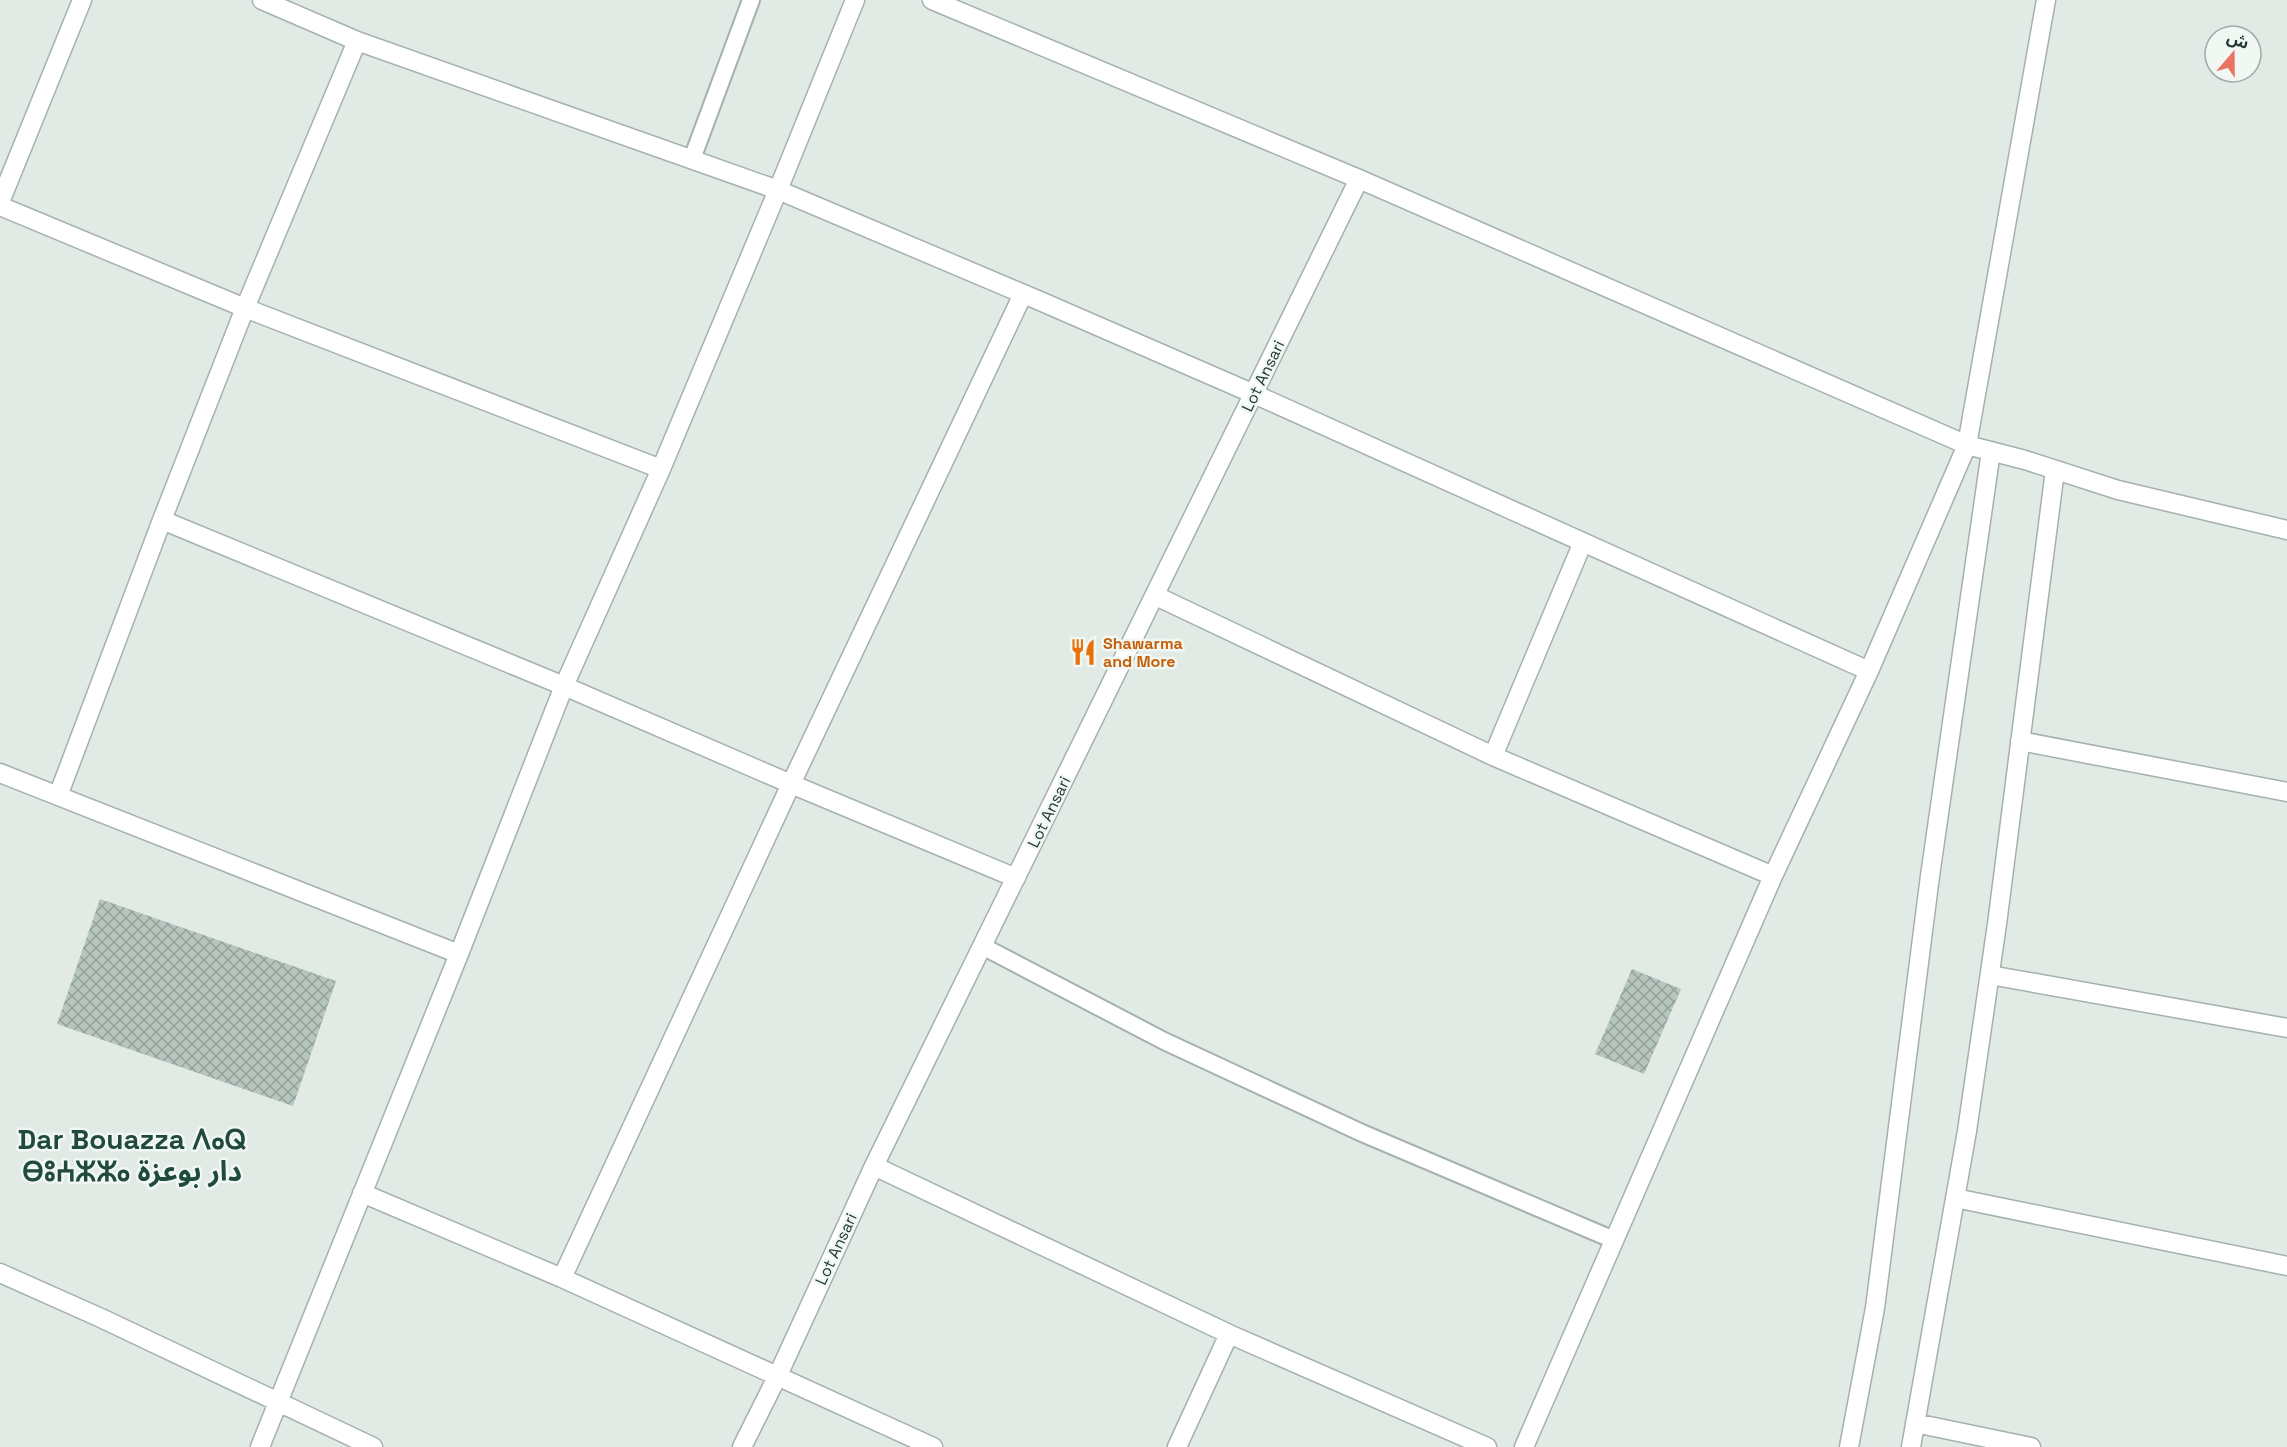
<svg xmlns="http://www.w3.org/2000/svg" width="2287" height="1447" font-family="'Space Grotesk','Noto Sans Arabic','Noto Sans Tifinagh',sans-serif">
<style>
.building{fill:url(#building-cross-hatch)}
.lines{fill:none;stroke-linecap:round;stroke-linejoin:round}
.lane-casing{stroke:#a4b2ab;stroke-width:20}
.street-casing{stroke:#a4b2ab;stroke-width:21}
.lane{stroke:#fff;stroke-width:16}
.street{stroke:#fff;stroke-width:18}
.labels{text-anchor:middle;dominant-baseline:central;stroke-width:5;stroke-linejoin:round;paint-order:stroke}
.street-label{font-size:16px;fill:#223a31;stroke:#f1f7f3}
.food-label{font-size:16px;font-weight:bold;fill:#c56008;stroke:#f1f7f3;text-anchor:start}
.town-label{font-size:28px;font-weight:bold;fill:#204a3c;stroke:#f1f7f3}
</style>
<defs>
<pattern id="building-cross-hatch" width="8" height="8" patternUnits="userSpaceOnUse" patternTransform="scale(1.5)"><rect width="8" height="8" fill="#b6c5be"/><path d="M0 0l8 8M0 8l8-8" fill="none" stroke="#94a19b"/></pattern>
</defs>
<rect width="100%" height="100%" fill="#e1eae5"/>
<path class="building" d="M100 899 336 981 293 1106 57 1024Z
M1632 969 1681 989 1644 1074 1595 1054Z"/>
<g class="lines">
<defs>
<path id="lane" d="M692 159 751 0
M982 946 1164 1041 1362 1133 1614 1240"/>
<path id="street" d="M262 0 357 41 778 190 1040 301 1254 394 1869 671
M932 0 1359 179 1967 445 2025 460 2118 490 2287 530
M0 202 82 0
M0 206 245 308 661 469
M162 520 564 686 791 784 1016 878
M1156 596 1493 756 1773 876
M2020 741 2287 792
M1493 756 1583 542
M0 773 459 954
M58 796 162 520 245 308 357 41
M1990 975 2287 1028
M874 1166 1229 1334 1487 1447
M362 1193 562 1278 933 1447
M1955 1198 2287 1266
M0 1273 101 1318 373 1447
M562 1278 791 784 1023 294
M1915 1423 2031 1447
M260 1447 459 954 564 686 661 469 778 190 855 0
M742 1447 778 1375 874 1166 1359 179
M1177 1447 1229 1334
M1524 1447 1773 876 1869 671 1967 445 2046 0
M1849 1447 1875 1308 1930 876 1991 451
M1911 1447 1967 1131 1997 924 2055 470"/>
</defs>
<use href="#lane" class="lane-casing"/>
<use href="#street" class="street-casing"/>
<use href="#lane" class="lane"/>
<use href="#street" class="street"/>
</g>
<defs>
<symbol id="restaurant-bare" viewBox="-9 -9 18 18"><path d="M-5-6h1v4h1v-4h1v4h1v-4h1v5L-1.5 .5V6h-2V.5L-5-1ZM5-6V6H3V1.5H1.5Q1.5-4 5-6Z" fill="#e8710a" stroke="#f1f7f3" stroke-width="2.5" paint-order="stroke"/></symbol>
</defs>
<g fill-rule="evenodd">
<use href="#restaurant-bare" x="1064" y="633" width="38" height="38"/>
</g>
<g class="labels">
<g class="street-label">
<text transform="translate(1263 376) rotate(-64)">Lot Ansari</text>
<text transform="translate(1049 812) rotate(-64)">Lot Ansari</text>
<text transform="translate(836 1249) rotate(-65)">Lot Ansari</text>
</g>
<g class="food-label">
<text x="1103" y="643">Shawarma<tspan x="1103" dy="18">and More</tspan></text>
</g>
<g class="town-label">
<text x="132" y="1139">Dar Bouazza ⴷⴰⵕ<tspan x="132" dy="32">ⴱⵓⵄⵣⵣⴰ دار بوعزة</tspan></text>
</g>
</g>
<g transform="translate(2233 54) rotate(20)"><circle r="28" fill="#f1f7f3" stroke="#9eaba5" stroke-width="1.5"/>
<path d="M0-4.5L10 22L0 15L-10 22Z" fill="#e87461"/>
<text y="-9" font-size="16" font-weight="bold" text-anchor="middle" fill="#223a31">ش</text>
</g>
</svg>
